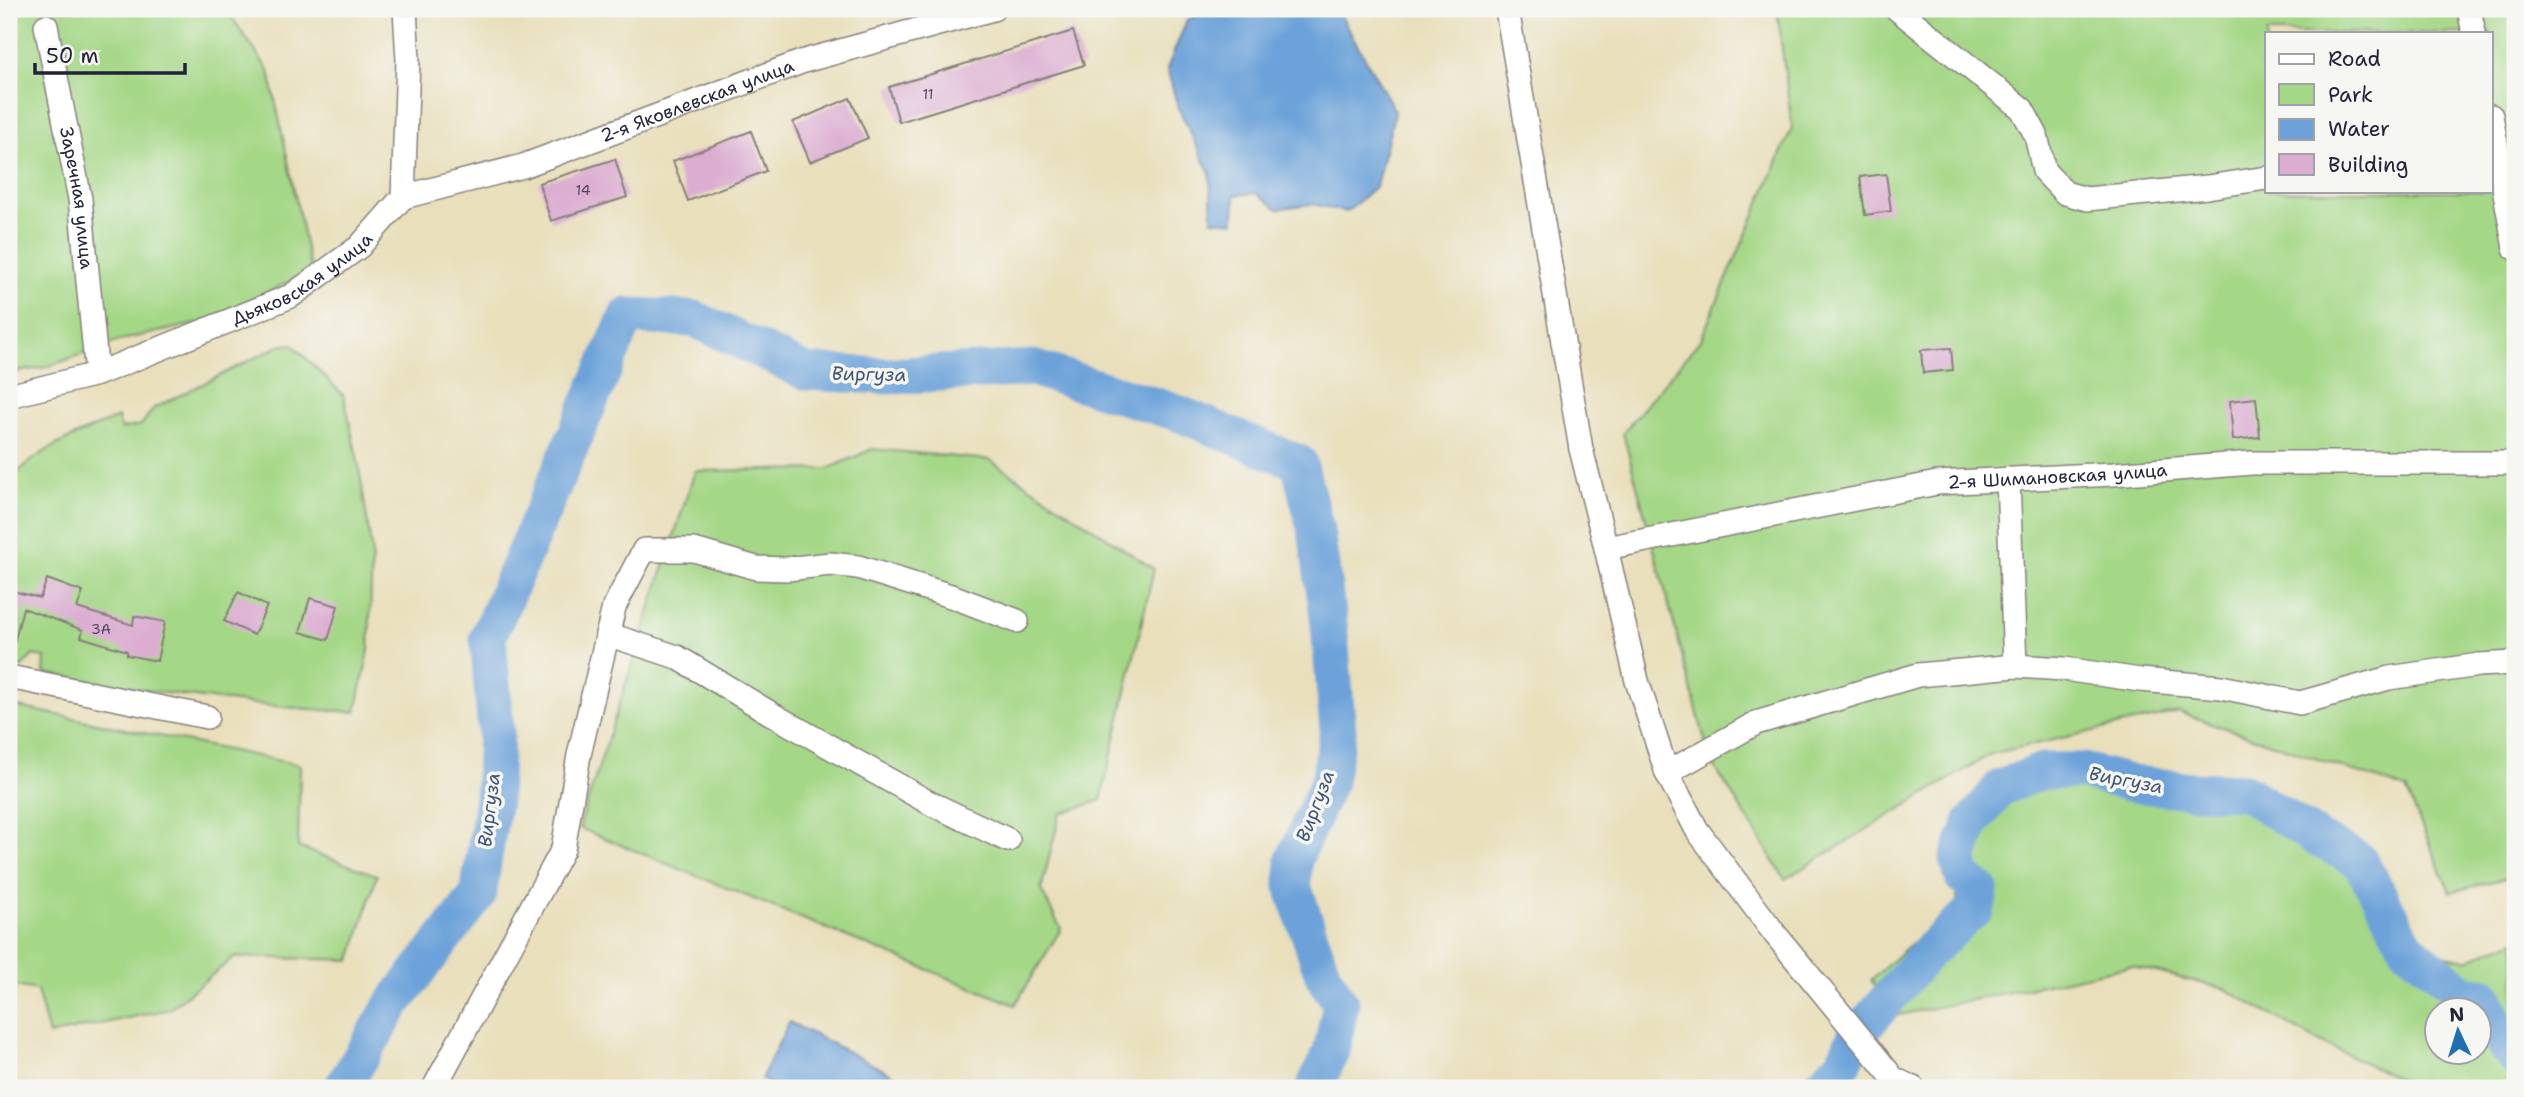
<svg xmlns="http://www.w3.org/2000/svg" width="2524" height="1097" font-family="'Shantell Sans',sans-serif">
<style>
.green{fill:#a4d786;stroke:#637c60;stroke-width:2;fill-rule:evenodd}
.water{fill:#6ca2d9;stroke:#47628a;stroke-width:2}
.lines{fill:none;stroke-linecap:round;stroke-linejoin:round}
.river{stroke:#6ca2d9;stroke-width:37}
.building{fill:#dcadd1}
.minor-casing{stroke:#86807b;stroke-width:26}
.minor{stroke:#fff;stroke-width:23}
.labels{text-anchor:middle;dominant-baseline:central;stroke-width:7;stroke-linejoin:round;paint-order:stroke}
.number-label{font-size:14px;fill:#504560}
.street-label{font-size:18px;fill:#22223b;stroke:#f6f6f2}
.water-label{font-size:19px;font-style:italic;fill:#40557a;stroke:#f6f6f2}
</style>
<rect width="100%" height="100%" fill="#f6f6f2"/>
<filter id="ink" filterUnits="userSpaceOnUse"><feTurbulence type="fractalNoise" baseFrequency=".0143" numOctaves="2"/><feDisplacementMap in="SourceGraphic" scale="14" xChannelSelector="R" yChannelSelector="G"/><feConvolveMatrix kernelMatrix="1 2 1 2 8 2 1 2 1" color-interpolation-filters="sRGB"/></filter>
<filter id="wash" filterUnits="userSpaceOnUse"><feTurbulence type="fractalNoise" baseFrequency=".00686" numOctaves="4" result="noise"/><feDisplacementMap in="SourceGraphic" scale="28" xChannelSelector="R" yChannelSelector="G"/><feGaussianBlur stdDeviation="1.57" result="paint"/><feColorMatrix in="noise" values="0 0 0 0 0 0 0 0 0 0 0 0 0 0 0 0 0 1.4 0 .05"/><feComposite in="paint" operator="in"/></filter>
<g filter="url(#wash)">
<rect width="100%" height="100%" fill="#e9dfbb"/>
<path class="green" d="M9 9H226L269 71 311 271 209 321 121 340 47 367 9 373Z
M1777 9H2515V876L2450 892 2406 789 2178 712 1991 754 1785 879 1710 759 1623 433 1701 339 1792 128ZM2267 33H2491V191H2267Z
M292 344 344 396 359 467 372 553 369 650 356 712C251 707 148 692 44 673L45 658 33 655 22 667 9 664V483C33 449 82 434 118 417L121 429 141 425 154 408 279 346Z
M872 449 990 460 1154 569 1101 800 1060 814 1041 890 1061 929 1015 1005 579 828 695 471 828 469Z
M9 705 300 765 298 847 377 875 351 960 235 957 169 1009 49 1035 37 990 9 985Z
M2043 771H2083L2133 784 2191 790 2245 792 2320 840 2360 861 2408 948 2467 960 2515 940V1088H2418L2314 1039 2225 989 2132 966 1895 1016 1871 980 1957 902 1958 859 1973 823 2000 788ZM2436 1010H2478V1052H2436Z"/>
<path class="water" d="M1211 9H1337L1395 111 1376 186 1347 212 1312 204 1277 209 1257 193 1235 195 1234 222 1212 220 1210 173 1178 107 1167 69 1187 20Z
M789 1022 894 1075 912 1088H777L761 1079Z"/>
<g class="lines">
<path class="river" d="M342 1088 395 1001 478 895 493 800 496 733 488 637 627 316 695 319 806 372 887 376 1033 368 1175 412 1299 463 1316 530 1329 624 1338 731 1329 781 1294 859 1293 886 1323 975 1341 1004 1331 1052 1314 1088
M1818 1088 1843 1064 1855 1037 1928 952 1977 907 1980 890 1963 877 1958 859 1972 823 2000 788 2043 771H2083L2133 784 2191 790 2245 792 2320 840 2360 861 2408 948 2467 995 2484 996 2506 1047 2515 1057"/>
</g>
<g id="blocks">
<path class="building" d="M1073 31 1084 65 899 122 889 87Z
M850 98 868 138 810 162 793 122Z
M751 131 766 171 688 201 673 161Z
M615 159 627 197 551 221 539 183Z
M1886 174 1891 211 1865 215 1860 177Z
M1951 348 1953 370 1923 373 1921 350Z
M2256 398 2260 437 2233 440 2230 401Z
M47 579 83 592 77 608 133 625 134 616 165 622 157 661 127 655V651L81 637 83 630 23 608 14 643 9 642V590L40 598Z
M238 592 267 606 254 635 224 621Z
M310 598 338 606 328 640 300 632Z"/>
</g>
</g>
<g filter="url(#ink)">
<use href="#blocks" fill-opacity="0" stroke="#86807b" stroke-width="2"/>
<g class="lines">
<defs>
<g id="minor">
<path d="M1507 9 1581 449 1606 548 1637 681 1667 773 1697 830 1775 934 1894 1079 1913 1088"/>
<path d="M1897 9 2022 109 2036 135 2044 171 2065 193 2087 199 2207 187 2267 178"/>
<path d="M2469 9 2474 33"/>
<path id="s1" d="M46 26 80 199 97 374"/>
<path d="M2491 116 2515 248"/>
<path id="s2" d="M403 197 523 166 804 61 993 9"/>
<path id="s3" d="M9 396 97 374 291 296 359 247 403 197 408 60 405 9"/>
<path d="M2008 479 2015 666"/>
<path id="s4" d="M1606 548 1937 483 2113 474 2252 463H2515"/>
<path d="M607 634 677 657 775 716 928 802 1008 840"/>
<path d="M9 677 207 717"/>
<path d="M1667 773 1756 723 1918 675 2015 666 2064 669 2140 680 2221 687 2300 703 2389 678 2479 665 2515 663"/>
<path d="M434 1088 563 849 579 755 614 607 644 550H694L756 568 787 569 830 564 858 567 954 597 1017 621"/>
</g>
</defs>
<use href="#minor" class="minor-casing"/>
<use href="#minor" class="minor"/>
</g>
</g>
<g class="labels">
<g class="number-label">
<text x="928" y="94">11</text>
<text x="583" y="190">14</text>
<text x="101" y="629">3А</text>
</g>
<g class="street-label">
<text stroke="none"><textPath href="#s2" startOffset="310">2-я Яковлевская улица</textPath></text>
<text stroke="none"><textPath href="#s1" startOffset="175">Заречная улица</textPath></text>
<text stroke="none"><textPath href="#s3" startOffset="318">Дьяковская улица</textPath></text>
<text stroke="none"><textPath href="#s4" startOffset="458">2-я Шимановская улица</textPath></text>
</g>
<g class="water-label">
<text transform="translate(869 374) rotate(1)">Виргуза</text>
<text transform="translate(2126 780) rotate(11)">Виргуза</text>
<text transform="translate(1315 806) rotate(-69)">Виргуза</text>
<text transform="translate(489 810) rotate(-83)">Виргуза</text>
</g>
</g>
<rect width="2524" height="1097" fill="none" stroke="#f6f6f2" stroke-width="35"/>
<rect x="2265" y="32" width="228" height="161" fill="#f6f6f2" stroke="#a1a1a9" stroke-width="2"/>
<rect x="2279" y="54" width="35" height="10" fill="#ffffff" stroke="#a1a1a9" stroke-width="2"/>
<text x="2328" y="66" font-size="21" fill="#22223b">Road</text>
<rect x="2279" y="84" width="35" height="21" fill="#a4d786" stroke="#a1a1a9" stroke-width="2"/>
<text x="2328" y="102" font-size="21" fill="#22223b">Park</text>
<rect x="2279" y="119" width="35" height="21" fill="#6ca2d9" stroke="#a1a1a9" stroke-width="2"/>
<text x="2328" y="136" font-size="21" fill="#22223b">Water</text>
<rect x="2279" y="154" width="35" height="21" fill="#dcadd1" stroke="#a1a1a9" stroke-width="2"/>
<text x="2328" y="172" font-size="21" fill="#22223b">Building</text>
<g transform="translate(2458 1031) rotate(356)"><circle r="33" fill="#f6f6f2" stroke="#a1a1a9" stroke-width="2"/>
<path d="M0-5L12 26L0 18L-12 26Z" fill="#1f6fb2"/>
<text y="-10" font-size="19" font-weight="bold" text-anchor="middle" fill="#22223b">N</text>
</g>
<path d="M35 63v10h150v-10" fill="none" stroke="#22223b" stroke-width="3.5"/>
<text x="46" y="63" font-size="21" fill="#22223b" stroke="#f6f6f2" stroke-width="5" paint-order="stroke">50 m</text>
</svg>
